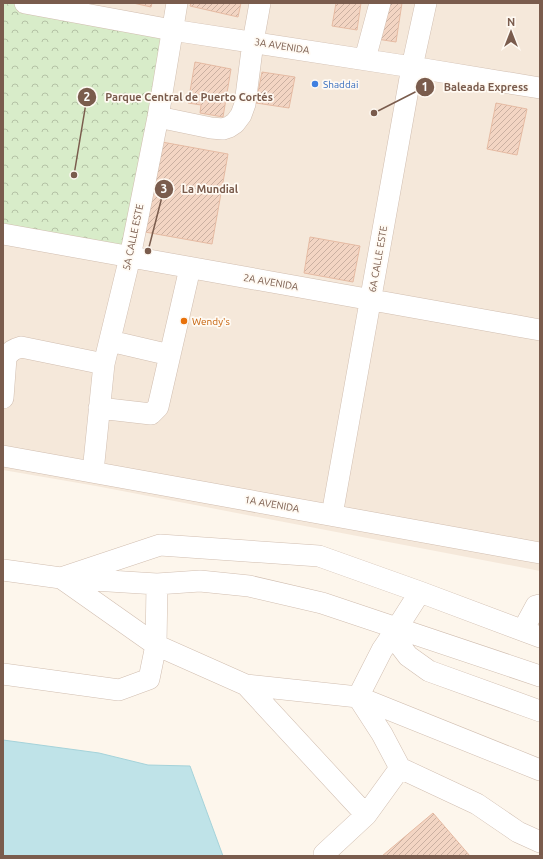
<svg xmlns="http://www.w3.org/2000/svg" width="543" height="859" font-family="Ubuntu,sans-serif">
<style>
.residential{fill:#f5e8da}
.forest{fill:url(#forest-crowns)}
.water{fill:#bfe3e8;stroke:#a5d3da}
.building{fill:url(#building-hatch);stroke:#e6bba3}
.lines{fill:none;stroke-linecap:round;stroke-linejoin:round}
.minor-casing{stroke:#d1beb0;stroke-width:22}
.minor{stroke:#fff;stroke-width:21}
.shop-dot{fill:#3f7fe0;stroke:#fffaf3;stroke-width:1.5}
.food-dot{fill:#e8710a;stroke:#fffaf3;stroke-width:1.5}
.labels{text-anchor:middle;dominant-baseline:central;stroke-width:3.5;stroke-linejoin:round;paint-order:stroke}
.street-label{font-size:10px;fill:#7a5c4d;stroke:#fffaf3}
.shop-label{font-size:10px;fill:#366cbe;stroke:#fffaf3;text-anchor:start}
.food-label{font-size:10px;fill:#c56008;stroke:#fffaf3;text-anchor:start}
.leader{fill:none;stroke:#7a5c4d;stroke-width:1.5}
.callout-dot{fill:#7a5c4d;stroke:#fffaf3;stroke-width:1.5}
.mark-label{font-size:12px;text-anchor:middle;font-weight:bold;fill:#fff}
.callout-label{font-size:11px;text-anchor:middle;font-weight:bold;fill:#7a5c4d;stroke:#fffaf3;stroke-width:3.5;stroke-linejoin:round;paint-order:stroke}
</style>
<defs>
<pattern id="forest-crowns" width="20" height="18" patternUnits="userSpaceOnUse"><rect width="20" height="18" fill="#d8ecc9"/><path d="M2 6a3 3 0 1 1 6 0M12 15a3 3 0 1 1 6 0" fill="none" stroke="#b4c2a5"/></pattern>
<pattern id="building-hatch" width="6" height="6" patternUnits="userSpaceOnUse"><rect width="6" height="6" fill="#f3d5c3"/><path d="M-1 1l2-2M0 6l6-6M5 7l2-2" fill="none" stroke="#cab0a1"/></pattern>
</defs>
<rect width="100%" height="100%" fill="#fdf6ec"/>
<path class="residential" d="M3 3H540V571L96 486 3 470Z"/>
<path class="forest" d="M3 3H25L172 30 130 257 3 234Z"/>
<path class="water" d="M3 740 99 753 148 765 190 766 223 856H3Z"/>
<path class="building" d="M133 3H152L151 7Z
M191 3H241L238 17 190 6Z
M336 3H361L357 30 332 26Z
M383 3H402L396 42 377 39Z
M195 62 231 69 223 117 200 113 201 105 188 103Z
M262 72 295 77 289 108 256 103Z
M496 103 527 109 517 155 487 149Z
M162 142 228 154 212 244 145 232Z
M310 237 360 246 353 282 304 273Z
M433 813 470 856H382Z"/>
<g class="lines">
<defs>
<path id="minor" d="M25 3 172 30 412 67 540 88
M365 59 380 3
M158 117 211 128 223 129 229 127 235 123 241 115 245 104 253 42 260 3
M3 234C182 267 361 297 540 330
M110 341 170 355
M3 398 6 358C10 351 14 349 21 347L104 364
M99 408 151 414 158 407 190 268
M3 456 540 553
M93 472 104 364 130 257 158 117 177 3
M332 515 412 67 426 3
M3 570 61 578 160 545 319 556 420 592 540 637
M420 592 397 628 382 650 358 697 382 734 400 768 477 804 518 832 540 842
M523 630 536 606 540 605
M392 635 408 656 429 671 540 711
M3 674 119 690 149 679 156 645 157 584
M540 676 322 603 249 586 200 581 157 584 61 578 156 645 246 685 358 697 540 770
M246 685 366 815
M324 856V854L366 815 400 768"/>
</defs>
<use href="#minor" class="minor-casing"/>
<use href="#minor" class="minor"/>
</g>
<circle class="shop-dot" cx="315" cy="84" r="4"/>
<circle class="food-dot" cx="184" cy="321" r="4"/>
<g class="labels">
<g class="street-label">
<text transform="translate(282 46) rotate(9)">3A AVENIDA</text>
<text transform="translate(133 237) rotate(-78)">5A CALLE ESTE</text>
<text transform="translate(378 259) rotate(-80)">6A CALLE ESTE</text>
<text transform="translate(271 282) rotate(10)">2A AVENIDA</text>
<text transform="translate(272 504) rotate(10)">1A AVENIDA</text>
</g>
<g class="shop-label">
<text x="323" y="84">Shaddai</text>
</g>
<g class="food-label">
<text x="192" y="321">Wendy's</text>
</g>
</g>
<path class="leader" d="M374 113L425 87M74 175L87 97M148 251L164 189"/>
<g class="callout-dot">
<circle cx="374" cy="113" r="4"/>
<circle cx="74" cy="175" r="4"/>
<circle cx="148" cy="251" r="4"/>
<circle cx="425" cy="87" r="10"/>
<circle cx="87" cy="97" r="10"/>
<circle cx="164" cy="189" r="10"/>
</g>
<g class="mark-label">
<text x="425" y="91">1</text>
<text x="87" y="101">2</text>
<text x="164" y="193">3</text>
</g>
<g class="callout-label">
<text x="486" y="91">Baleada Express</text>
<text x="189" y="101">Parque Central de Puerto Cortés</text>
<text x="210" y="193">La Mundial</text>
</g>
<rect width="543" height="859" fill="none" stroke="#7a5c4d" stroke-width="8"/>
<g transform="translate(511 32)" stroke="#fffaf3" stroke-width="3" paint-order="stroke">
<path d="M0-3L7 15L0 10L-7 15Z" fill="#7a5c4d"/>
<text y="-6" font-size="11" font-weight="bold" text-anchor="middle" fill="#7a5c4d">N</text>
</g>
</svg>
